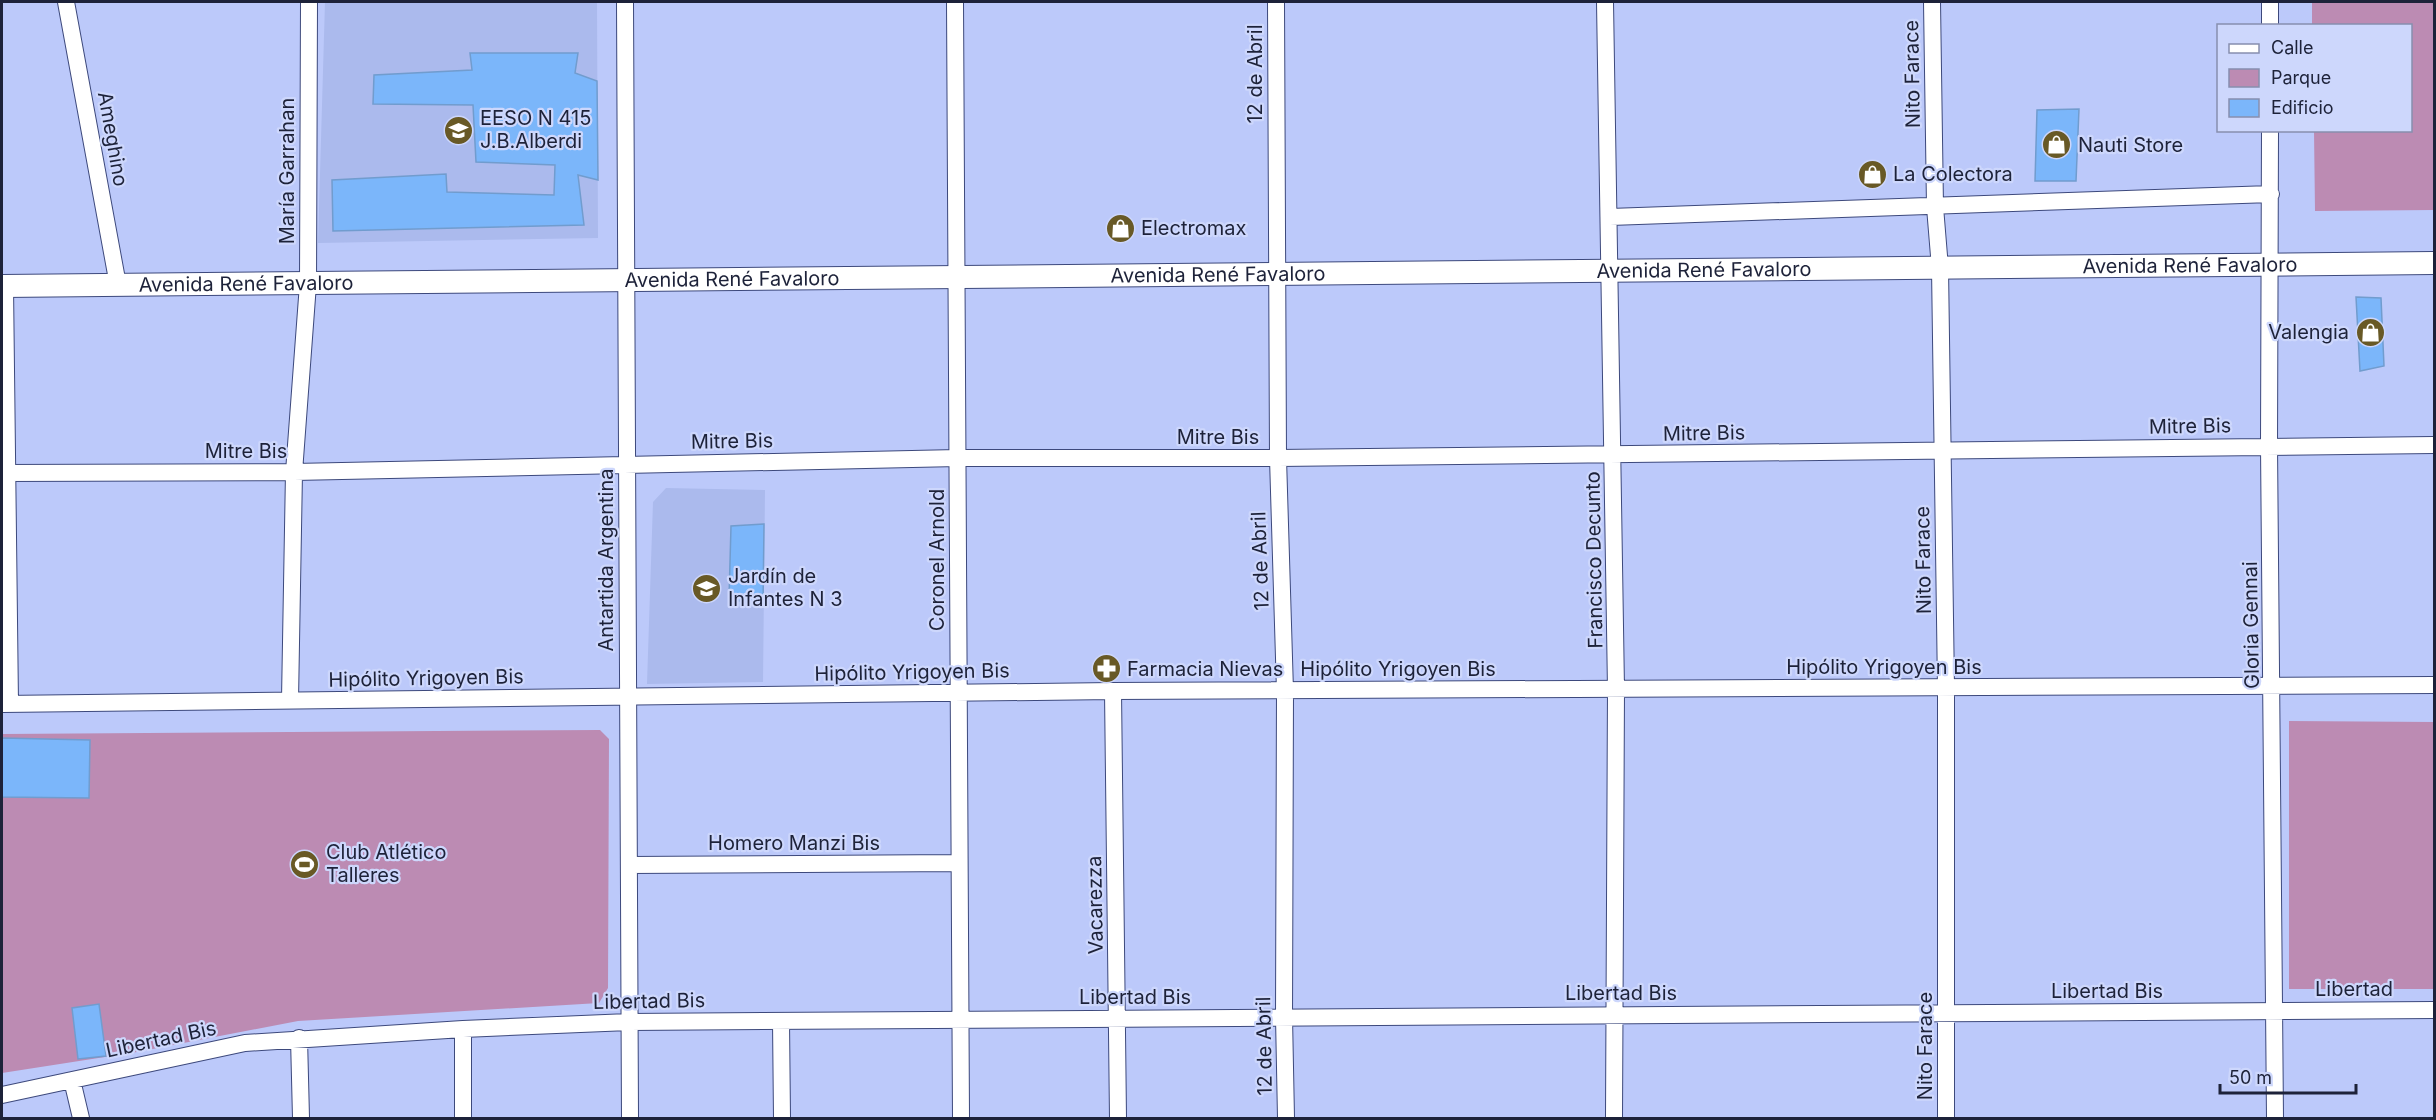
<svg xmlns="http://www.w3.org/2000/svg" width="2436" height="1120" font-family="Inter,sans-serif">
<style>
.built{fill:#abbaed}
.green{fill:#bc8bb3}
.building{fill:#7bb6fa;stroke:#719cce;stroke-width:1.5}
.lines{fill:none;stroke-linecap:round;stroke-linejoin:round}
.minor-casing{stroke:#3d497c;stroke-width:18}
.secondary-casing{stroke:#3d497c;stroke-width:24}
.minor{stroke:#fff;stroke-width:16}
.secondary{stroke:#fff;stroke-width:22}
.labels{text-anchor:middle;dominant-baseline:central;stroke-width:4.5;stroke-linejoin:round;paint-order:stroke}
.street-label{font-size:20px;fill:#1d2239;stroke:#cdd7fc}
.poi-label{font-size:20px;fill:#1d2239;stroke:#cdd7fc;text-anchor:start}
</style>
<rect width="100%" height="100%" fill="#bcc9fa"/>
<path class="built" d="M325 2H597L598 238 318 243Z
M666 488 765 490 763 682 647 684 653 502Z"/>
<path class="green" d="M2312 2H2434V210L2315 211 2314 131 2410 130V26L2312 25Z
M2289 721 2434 722V989H2289Z
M600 730 609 739 608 988 599 1003 298 1021 137 1052 2 1073V734Z"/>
<path class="building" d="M470 53H578L575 73 597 81 598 180 578 175 584 225 333 231 332 180 446 174 447 192 554 195 555 165 476 162 473 105 373 104 374 75 472 70Z
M2079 109 2076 181H2035L2037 110Z
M2356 297 2381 298 2384 366 2360 371Z
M764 524 763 605 729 599 731 526Z
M2 738 90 740 89 798 2 797Z
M99 1004 106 1056 78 1059 72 1008Z"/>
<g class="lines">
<defs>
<path id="minor" d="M66 2 118 285
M625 2 630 1118
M955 2 961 1118
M1276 2 1278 458 1285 691 1284 1017 1286 1118
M1605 2 1616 689 1614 1118
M1932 2 1935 207 1940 268 1946 688V1118
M2270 2V26
M2270 130 2269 446 2275 1118
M1610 217 2271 194
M5 286 10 704
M2 473 294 472 958 458H1278L2434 445
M1113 691 1118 1118
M290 700 294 472 308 284 309 2
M2 704 1113 691 2434 685
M629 865 959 863
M781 1021 782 1118
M299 1038 301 1118
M72 1080 81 1118
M2 1095 245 1043 463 1029 629 1022 2434 1010
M463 1118V1029"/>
<g id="secondary">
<path id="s1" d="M2 286 2434 263"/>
</g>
</defs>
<use href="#minor" class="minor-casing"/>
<use href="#secondary" class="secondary-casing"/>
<use href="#minor" class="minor"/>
<use href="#secondary" class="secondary"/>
</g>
<defs>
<symbol id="school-disc" viewBox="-11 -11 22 22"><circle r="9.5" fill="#685926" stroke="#cdd7fc"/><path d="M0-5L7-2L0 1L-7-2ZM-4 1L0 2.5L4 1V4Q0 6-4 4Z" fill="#fff"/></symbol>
<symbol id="shop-disc" viewBox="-11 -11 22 22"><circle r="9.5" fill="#685926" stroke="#cdd7fc"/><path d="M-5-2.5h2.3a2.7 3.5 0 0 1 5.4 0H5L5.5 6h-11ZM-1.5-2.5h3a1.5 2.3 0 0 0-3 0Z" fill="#fff"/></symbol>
<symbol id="pharmacy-disc" viewBox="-11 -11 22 22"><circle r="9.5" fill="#685926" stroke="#cdd7fc"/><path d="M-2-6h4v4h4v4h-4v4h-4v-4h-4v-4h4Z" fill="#fff"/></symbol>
<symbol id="stadium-disc" viewBox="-11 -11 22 22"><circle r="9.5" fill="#685926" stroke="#cdd7fc"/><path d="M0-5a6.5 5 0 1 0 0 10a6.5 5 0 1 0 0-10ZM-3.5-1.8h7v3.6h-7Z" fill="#fff"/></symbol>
</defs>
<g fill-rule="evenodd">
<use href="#school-disc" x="442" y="114" width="33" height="33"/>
<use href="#shop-disc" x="2040" y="128" width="33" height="33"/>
<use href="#shop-disc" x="1856" y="158" width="33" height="33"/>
<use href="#shop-disc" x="1104" y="212" width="33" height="33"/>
<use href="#shop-disc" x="2354" y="316" width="33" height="33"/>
<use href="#school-disc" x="690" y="572" width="33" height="33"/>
<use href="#pharmacy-disc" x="1090" y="652" width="33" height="33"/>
<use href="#stadium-disc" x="288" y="848" width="33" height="33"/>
</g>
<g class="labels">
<g class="street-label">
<text transform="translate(1255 74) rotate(-90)">12 de Abril</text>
<text transform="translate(1912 74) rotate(-91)">Nito Farace</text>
<text transform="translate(113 139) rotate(80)">Ameghino</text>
<text transform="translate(287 171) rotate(-90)">María Garrahan</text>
<text stroke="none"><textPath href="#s1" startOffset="2188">Avenida René Favaloro</textPath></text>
<text stroke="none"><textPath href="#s1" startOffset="1702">Avenida René Favaloro</textPath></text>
<text stroke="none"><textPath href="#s1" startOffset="1216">Avenida René Favaloro</textPath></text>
<text stroke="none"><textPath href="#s1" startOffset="730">Avenida René Favaloro</textPath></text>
<text stroke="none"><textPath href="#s1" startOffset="244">Avenida René Favaloro</textPath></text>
<text transform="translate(2190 426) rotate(-1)">Mitre Bis</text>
<text transform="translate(1704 433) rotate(-1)">Mitre Bis</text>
<text x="1218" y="437">Mitre Bis</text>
<text transform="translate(732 441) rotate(-1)">Mitre Bis</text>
<text x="246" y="451">Mitre Bis</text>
<text transform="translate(606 560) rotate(-90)">Antartida Argentina</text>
<text transform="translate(937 560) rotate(-90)">Coronel Arnold</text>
<text transform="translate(1594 560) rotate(-91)">Francisco Decunto</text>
<text transform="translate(1923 560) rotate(-91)">Nito Farace</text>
<text transform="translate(1260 561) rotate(-92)">12 de Abril</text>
<text transform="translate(2251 625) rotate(-91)">Gloria Gennai</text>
<text x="1884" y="667">Hipólito Yrigoyen Bis</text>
<text x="1398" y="669">Hipólito Yrigoyen Bis</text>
<text transform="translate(912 672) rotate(-1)">Hipólito Yrigoyen Bis</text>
<text transform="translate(426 678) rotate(-1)">Hipólito Yrigoyen Bis</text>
<text x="794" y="843">Homero Manzi Bis</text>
<text transform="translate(1095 905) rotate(-91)">Vacarezza</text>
<text x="2354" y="989">Libertad</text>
<text x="2107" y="991">Libertad Bis</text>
<text x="1621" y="993">Libertad Bis</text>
<text x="1135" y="997">Libertad Bis</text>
<text transform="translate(649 1001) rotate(-1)">Libertad Bis</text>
<text transform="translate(161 1039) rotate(-12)">Libertad Bis</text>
<text transform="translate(1264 1046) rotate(-91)">12 de Abril</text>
<text transform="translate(1925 1046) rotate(-90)">Nito Farace</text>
</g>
<g class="poi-label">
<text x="480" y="118">EESO N 415<tspan x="480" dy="23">J.B.Alberdi</tspan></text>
<text x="2078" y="145">Nauti Store</text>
<text x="1893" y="174">La Colectora</text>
<text x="1141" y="228">Electromax</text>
<text x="2349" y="332" text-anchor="end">Valengia</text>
<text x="728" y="576">Jardín de<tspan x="728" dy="23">Infantes N 3</tspan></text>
<text x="1127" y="669">Farmacia Nievas</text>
<text x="326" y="852">Club Atlético<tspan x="326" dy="23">Talleres</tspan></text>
</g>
</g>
<rect width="2436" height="1120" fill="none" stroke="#1d2239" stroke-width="6"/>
<rect x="2217" y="24" width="195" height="108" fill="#cdd7fc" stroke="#878fae" stroke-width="1.5"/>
<rect x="2229" y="44" width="30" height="9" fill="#ffffff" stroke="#878fae" stroke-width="1.5"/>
<text x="2271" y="54" font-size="18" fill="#1d2239">Calle</text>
<rect x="2229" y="69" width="30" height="18" fill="#bc8bb3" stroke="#878fae" stroke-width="1.5"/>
<text x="2271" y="84" font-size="18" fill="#1d2239">Parque</text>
<rect x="2229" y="99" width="30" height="18" fill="#7bb6fa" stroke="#878fae" stroke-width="1.5"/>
<text x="2271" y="114" font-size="18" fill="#1d2239">Edificio</text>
<path d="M2220 1084v9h136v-9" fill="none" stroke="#1d2239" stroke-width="3"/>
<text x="2229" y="1084" font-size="18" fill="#1d2239" stroke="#cdd7fc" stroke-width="4.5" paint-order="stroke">50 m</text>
</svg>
